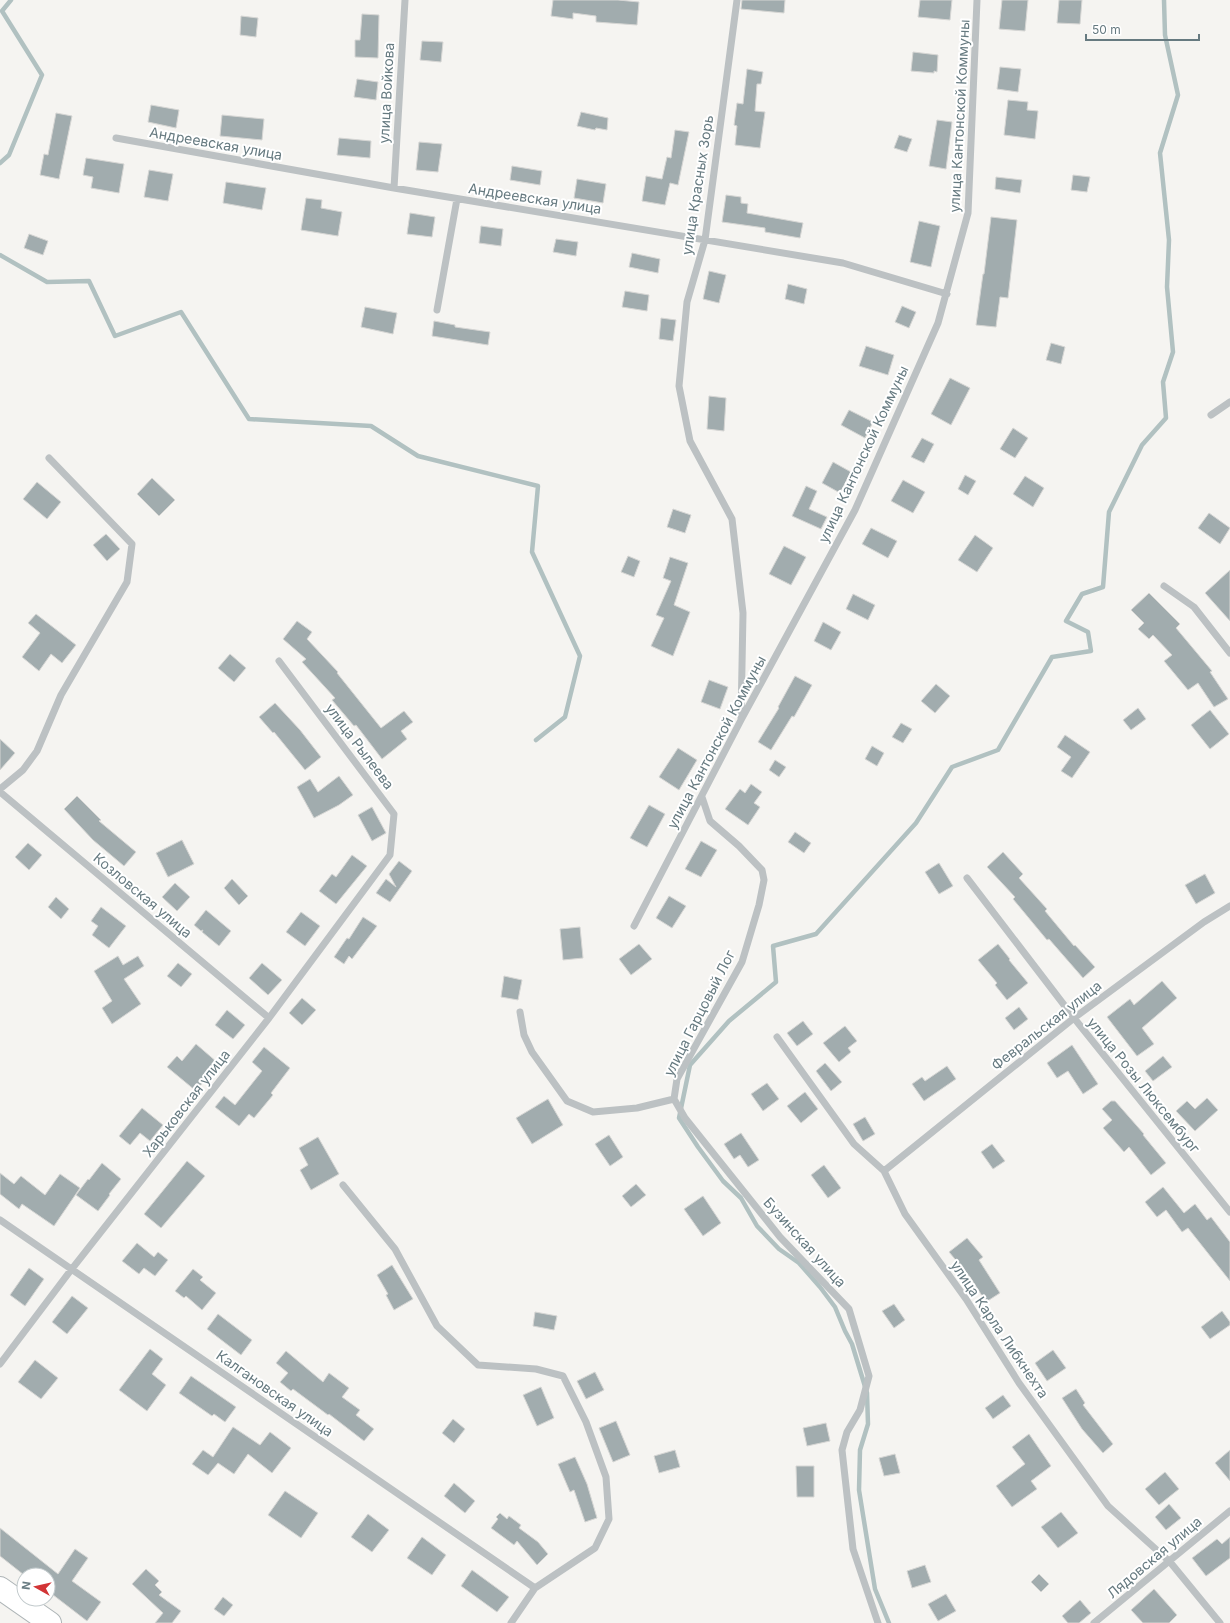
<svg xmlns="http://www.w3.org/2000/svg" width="1230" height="1623" font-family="Inter,sans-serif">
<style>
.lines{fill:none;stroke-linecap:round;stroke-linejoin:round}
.stream{stroke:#b1c1c1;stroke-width:4.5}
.building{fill:#a1acae;stroke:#d6d6d4}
.major-casing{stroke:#adb4b6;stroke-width:24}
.minor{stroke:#bcc1c3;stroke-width:7}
.major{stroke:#fff;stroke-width:22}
.labels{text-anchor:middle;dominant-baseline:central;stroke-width:4;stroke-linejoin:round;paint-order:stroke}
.street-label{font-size:14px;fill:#667a80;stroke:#fff}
</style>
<rect width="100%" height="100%" fill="#f5f4f1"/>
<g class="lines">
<path class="stream" d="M0 163 9 155 42 75 2 11 11 0
M0 255 47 282 89 281 115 336 181 312 249 419 371 426 418 456 538 486 532 552 580 656 565 717 536 740
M889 1623 875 1589 859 1490 860 1450 868 1424 867 1393 852 1344 845 1331 835 1307 820 1287 799 1263 779 1249 757 1226 741 1198 723 1181 698 1147 679 1118 690 1065 729 1021 776 982 773 946 816 934 916 823 952 767 998 750 1052 657 1091 651 1088 632 1066 621 1082 594 1103 587 1109 512 1142 445 1166 418 1163 382 1173 352 1167 287 1169 240 1160 153 1178 95 1165 35 1164 0"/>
</g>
<path class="building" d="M553 0H618L639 2 637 25 596 22V16L573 13V19L551 16Z
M742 0H785L784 13 741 9Z
M920 0H952L950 20 918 17Z
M1002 0H1028L1025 31 999 29Z
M1059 0H1082L1080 24 1057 23Z
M362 14 379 15 378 58 355 57V40H360Z
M241 16 258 18 256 37 240 35Z
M422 41 443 42 441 62 420 60Z
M913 52 938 55 937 72 934 71V73L911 71Z
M1000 67 1021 69 1018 92 997 89Z
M747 69 763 72 761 84H757L755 111 765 112 760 148 735 145 737 126 734 125 737 103 743 104Z
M357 79 378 82 376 100 354 97Z
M1008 100 1028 102 1027 110 1038 111 1035 139 1004 135Z
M151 105 179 110 176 128 148 122Z
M581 112 608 118 607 130 596 128 595 130 577 126Z
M56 113 72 116 59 179 40 175 44 154 48 155Z
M222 115 264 119 262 140 220 136Z
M937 120 952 122 946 169 929 166Z
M675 130 689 132 678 185 670 183 665 205 642 201 646 176 662 179 667 157 671 158Z
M899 135 912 139 907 152 894 148Z
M339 138 371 141 370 158 337 155Z
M419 142 442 144 438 172 416 170Z
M86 158 124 164 119 193 91 188 93 177 83 175Z
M512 166 542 171 540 185 510 180Z
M149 170 173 174 168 201 144 197Z
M1073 175 1090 177 1087 192 1071 190Z
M996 177 1022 180 1020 193 995 189Z
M577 179 606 184 603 203 574 198Z
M226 182 266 188 262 210 223 203Z
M726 195 741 197V203L748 204 747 213 803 223 800 238 765 232V228L722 222Z
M306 198 322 200 321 208 342 212 338 236 301 230Z
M410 213 435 217 432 237 407 234Z
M991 217 1017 220 1008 298 1000 297 996 327 976 325 983 274H984Z
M919 221 940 226 931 267 910 262Z
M481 226 503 229 501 246 479 243Z
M29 234 48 241 43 255 24 248Z
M556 239 578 242 576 256 553 252Z
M632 253 660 259 658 273 629 267Z
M709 271 726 275 719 303 703 299Z
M788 284 807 289 804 304 785 299Z
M625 291 649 295 647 311 622 307Z
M902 306 916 312 909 328 895 322Z
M365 307 397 313 393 334 361 327Z
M661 318 676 320 673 341 659 339Z
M434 321 455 325V327L490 332 488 345 432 336Z
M1051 343 1065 347 1061 364 1046 360Z
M866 346 894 355 888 375 859 366Z
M950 378 970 388 951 425 931 414Z
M709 396 726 398 724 431 707 429Z
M849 410 873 422 865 438 841 425Z
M1013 428 1028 438 1015 458 1000 449Z
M922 438 934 444 924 463 911 457Z
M833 462 851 472 840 493 822 483Z
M965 475 976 481 968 495 958 489Z
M1025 476 1044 488 1033 507 1013 494Z
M152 478 175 500 159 516 137 494Z
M903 480 925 492 913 513 891 501Z
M37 482 61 502 47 519 23 499Z
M806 486 817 491 809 509 827 517 821 529 792 516Z
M673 509 691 515 685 533 667 527Z
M1209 513 1230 528 1220 544 1198 528Z
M871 528 897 541 888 558 862 544Z
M106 534 120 549 107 561 93 545Z
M975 535 993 548 977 572 958 560Z
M784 546 806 557 791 585 769 574Z
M628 556 640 561 634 577 621 572Z
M670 557 688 563 674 605 690 612 673 656 651 646 664 618 656 615 671 581 663 578Z
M1230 570V621L1205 593Z
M1149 593 1180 624 1176 628 1212 671 1210 672 1228 699 1214 707 1198 683 1188 690 1164 661 1172 655 1153 635 1149 639 1138 629 1144 623 1131 610Z
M853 594 875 605 868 620 846 609Z
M36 614 76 645 62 663 51 654 39 671 22 657 40 633 28 623Z
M297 621 312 632 307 639 338 672 337 673 381 728 404 711 413 722 401 731 407 739 382 759 356 725 354 726 332 700 335 698 302 662 306 659 283 639Z
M823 622 841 632 831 650 814 641Z
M230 654 246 668 234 682 218 668Z
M795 676 812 685 794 717 792 716 771 750 758 742 779 708 778 707Z
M709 680 728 687 720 709 701 702Z
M936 684 950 696 935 713 921 701Z
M275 703 300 730 321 757 305 770 274 732 273 733 259 717Z
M1138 708 1146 719 1131 730 1123 720Z
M1210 710 1229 734 1210 749 1191 725Z
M901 723 912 729 903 743 892 737Z
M1065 735 1090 752 1072 778 1061 771 1071 757 1057 747Z
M0 739 15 753 0 770Z
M872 746 884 753 877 766 865 759Z
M678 748 697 760 679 790 659 777Z
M775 760 786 767 779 777 769 770Z
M339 776 353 795 339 805 314 818 297 787 310 779 318 792Z
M751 784 762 792 754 803 760 807 748 825 725 809 740 789 745 793Z
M77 796 101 820 99 821 136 852 124 866 93 840 64 809Z
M649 805 665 814 647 847 630 838Z
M372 807 386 833 372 841 358 815Z
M795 832 811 843 804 853 788 842Z
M182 840 194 864 168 877 156 853Z
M701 841 717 850 701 877 685 869Z
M28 843 42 855 29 870 15 857Z
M1003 852 1023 874 1019 878 1047 909 1045 911 1074 946 1075 945 1095 967 1083 978 1049 939 1047 940 1013 899 1015 897 987 867Z
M352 855 367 866 336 904 319 891 332 874 336 877Z
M399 861 412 871 390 902 376 893 386 879 396 887 389 874Z
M939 863 953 886 939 894 925 872Z
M1205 874 1215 893 1196 904 1185 885Z
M232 879 248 896 239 905 224 888Z
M175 883 190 897 177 911 162 897Z
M669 896 686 906 672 928 656 918Z
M56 897 69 909 61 919 48 907Z
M101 907 126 926 109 948 92 935 98 926 91 921Z
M206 910 231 931 219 946 202 932 203 930 201 931 194 925Z
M301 912 320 926 305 946 286 932Z
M363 917 377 926 352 959 349 956 344 964 334 957 347 938 349 939Z
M580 927 583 958 563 960 560 929Z
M639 944 652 959 631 975 619 959Z
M998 944 1010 959 1009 960 1028 983 1007 1000 995 985 997 983 978 960Z
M118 956 123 965 138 956 144 966 124 979 141 1004 112 1024 102 1008 112 1001 94 971Z
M178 963 192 974 181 987 167 976Z
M262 963 282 980 268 995 249 978Z
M504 976 522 980 518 1000 501 997Z
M1162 981 1177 998 1142 1028 1154 1044 1137 1056 1107 1017 1130 999 1134 1005Z
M302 998 316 1010 302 1025 289 1013Z
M1019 1007 1028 1019 1014 1030 1005 1018Z
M227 1010 245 1025 233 1039 215 1025Z
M803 1021 813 1034 797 1046 787 1033Z
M845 1026 857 1041 848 1048 851 1052 839 1062 823 1043Z
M196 1044 218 1063 196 1091 167 1067 177 1056 182 1061Z
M1072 1045 1098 1084 1083 1094 1068 1071 1057 1078 1047 1063Z
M264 1047 290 1068 271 1093 273 1095 254 1118 249 1114 239 1126 215 1107 224 1096 235 1105 262 1071 252 1062Z
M1163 1056 1172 1067 1153 1081 1145 1071Z
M825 1063 842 1082 831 1091 816 1071Z
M947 1066 956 1079 924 1101 912 1084 922 1077 925 1081Z
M767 1083 779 1099 763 1111 751 1094Z
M805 1092 818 1109 801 1123 787 1106Z
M1207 1098 1218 1110 1195 1131 1176 1111 1187 1101 1195 1109Z
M548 1099 563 1125 532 1144 516 1118Z
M1111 1101H1115L1144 1134 1143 1135 1166 1163 1151 1175 1129 1147 1124 1152 1103 1128 1112 1120 1102 1109Z
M142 1108 163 1125 150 1141 140 1133 130 1145 119 1136Z
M865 1117 875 1134 863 1141 853 1124Z
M741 1133 759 1160 748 1167 740 1155 734 1159 724 1144Z
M609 1135 623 1157 610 1166 595 1144Z
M318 1137 339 1174 311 1190 300 1170 308 1165 299 1148Z
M992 1144 1005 1161 993 1169 981 1152Z
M187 1161 205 1176 161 1228 144 1214Z
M102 1163 121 1179 109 1194 110 1195 98 1211 76 1195 88 1179 89 1180Z
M824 1165 841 1188 828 1198 811 1175Z
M0 1173 14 1184 21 1176 45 1195 60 1174 80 1188 54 1226 22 1204 19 1209 0 1194Z
M636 1184 646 1195 631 1207 622 1196Z
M1163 1187 1184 1213 1195 1204 1207 1220 1211 1217 1230 1242V1281L1188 1228 1182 1232 1166 1210 1157 1217 1145 1202Z
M703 1196 721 1223 703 1236 684 1209Z
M967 1238 983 1257 979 1260 1000 1293 986 1302 970 1277 949 1252Z
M137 1243 154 1257 158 1252 168 1260 155 1276 144 1268 139 1274 122 1261Z
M392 1265 413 1299 394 1310 386 1295 388 1294 377 1275Z
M29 1268 44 1279 25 1306 10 1295Z
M193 1269 203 1277 200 1280 216 1293 202 1310 186 1296 184 1298 175 1291Z
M72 1296 88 1308 67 1334 52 1322Z
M894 1304 905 1320 894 1328 882 1311Z
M1222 1311 1230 1322V1325L1210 1339 1201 1327Z
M535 1312 557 1316 554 1330 533 1326Z
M218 1314 252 1340 241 1355 207 1329Z
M150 1349 163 1359 152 1374 166 1385 147 1411 119 1390Z
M1053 1350 1066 1368 1047 1381 1035 1363Z
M286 1351 323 1382 329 1373 349 1388 342 1397 360 1410 356 1415 374 1429 364 1441 329 1414 328 1415 293 1389 291 1391 280 1382 288 1373 276 1363Z
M35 1360 58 1378 41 1399 18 1382Z
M595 1372 604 1390 586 1399 577 1381Z
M191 1376 236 1407 225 1422 214 1414 212 1416 179 1393Z
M541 1387 554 1418 537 1426 523 1395Z
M1076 1389 1085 1403 1083 1405 1113 1444 1103 1453 1082 1429 1062 1398Z
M1003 1395 1011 1406 993 1419 985 1408Z
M453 1419 465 1429 454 1443 442 1433Z
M616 1421 630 1455 613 1462 599 1428Z
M826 1423 830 1441 807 1446 803 1428Z
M233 1427 260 1445 270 1432 291 1448 272 1473 248 1454 234 1474 218 1463 208 1475 192 1464 203 1450 213 1457Z
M1029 1434 1051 1466 1031 1481 1037 1489 1012 1507 996 1486 1025 1464 1012 1447Z
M675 1450 680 1467 659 1473 654 1456Z
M1230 1450V1481L1215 1463Z
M895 1454 900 1473 884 1476 879 1458Z
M575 1457 587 1484 597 1518 585 1522 574 1490 570 1492 558 1464Z
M796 1466H814V1497H797Z
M1165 1472 1179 1489 1159 1505 1145 1489Z
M454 1483 475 1501 465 1513 444 1496Z
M285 1491 318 1513 301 1538 268 1515Z
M1169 1504 1181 1518 1166 1530 1155 1517Z
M1061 1512 1078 1533 1058 1548 1041 1527Z
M500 1513 507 1519 509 1516 521 1525 519 1528 538 1542 548 1554 537 1565 517 1541 514 1545 491 1528 498 1519 496 1517Z
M368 1514 389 1530 372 1552 351 1537Z
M0 1528 58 1574 75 1549 88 1558 72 1581 101 1602 87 1621 48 1591V1575H24L0 1556Z
M422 1537 446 1555 432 1575 407 1558Z
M1230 1537V1558L1206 1576 1192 1558 1217 1539 1222 1544Z
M925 1565 931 1582 912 1588 907 1571Z
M146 1569 159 1581 155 1585 162 1592 159 1595 181 1611 172 1623H155L163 1613 132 1584Z
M472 1570 509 1597 497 1612 461 1586Z
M1039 1574 1049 1584 1041 1592 1031 1582Z
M1154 1589 1177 1615 1169 1623H1143L1131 1610Z
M946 1594 956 1611 938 1621 928 1604Z
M223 1597 233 1605 224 1616 214 1609Z
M1080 1600 1091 1613 1079 1623H1068L1062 1616Z"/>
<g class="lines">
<defs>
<path id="major" d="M0 1588 50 1623"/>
</defs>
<use href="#major" class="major-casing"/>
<path class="minor" d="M737 0 705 240 687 302 679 386 690 441 732 519 743 613 741 718
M116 138 394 188 843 263 947 294
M394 188 405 0
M437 310 457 199
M1211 415 1230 402
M1164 586 1194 607 1230 653
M0 789 23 770 37 751 61 695 127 582 132 544 49 458
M0 792 269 1018
M967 878 1074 1018 1230 1212
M634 926 741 720 855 510 938 323 968 213 977 0
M520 1012 524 1035 532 1052 567 1101 593 1112 637 1108 674 1099
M777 1037 854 1144 884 1171 905 1214 966 1299 1019 1383 1108 1506 1170 1562 1220 1623
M674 1099 685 1118 780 1237 849 1309 869 1376 860 1410 847 1432 842 1450 853 1549 878 1623
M674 1099 677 1079 742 962 759 905 764 880 762 870 739 846 710 821 702 797
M884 1171 1074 1018 1204 922 1230 906
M343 1185 395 1249 437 1326 478 1365 536 1369 563 1376 586 1422 606 1477 609 1519 595 1548 535 1588 511 1623
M0 1220 535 1588
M0 1364 71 1270 269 1018 390 855 394 814 279 661
M1094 1623 1230 1511"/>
<use href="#major" class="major"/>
</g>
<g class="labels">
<g class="street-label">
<text transform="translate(386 93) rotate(-87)">улица Войкова</text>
<text transform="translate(959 116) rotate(-87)">улица Кантонской Коммуны</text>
<text transform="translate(216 143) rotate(10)">Андреевская улица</text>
<text transform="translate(697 185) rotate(-81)">улица Красных Зорь</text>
<text transform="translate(535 198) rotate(9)">Андреевская улица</text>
<text transform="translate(863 454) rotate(-65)">улица Кантонской Коммуны</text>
<text transform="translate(716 742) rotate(-62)">улица Кантонской Коммуны</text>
<text transform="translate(360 746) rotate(53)">улица Рылеева</text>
<text transform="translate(143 895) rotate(40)">Козловская улица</text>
<text transform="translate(699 1013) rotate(-63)">улица Гарцовый Лог</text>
<text transform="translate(1046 1025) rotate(-38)">Февральская улица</text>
<text transform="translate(1144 1085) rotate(51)">улица Розы Люксембург</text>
<text transform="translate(186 1103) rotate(-52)">Харьковская улица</text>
<text transform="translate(805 1242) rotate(48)">Бузинская улица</text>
<text transform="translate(1000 1329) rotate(56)">улица Карла Либкнехта</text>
<text transform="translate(275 1393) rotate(35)">Калгановская улица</text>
<text transform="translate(1154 1557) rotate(-40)">Лядовская улица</text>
</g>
</g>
<g transform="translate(36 1587) rotate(278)"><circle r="19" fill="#ffffff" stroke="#c2cacc"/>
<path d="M0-3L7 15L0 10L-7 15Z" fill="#d23436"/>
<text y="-6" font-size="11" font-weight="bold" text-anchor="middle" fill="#667a80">N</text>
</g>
<path d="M1086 34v6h113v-6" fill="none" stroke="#667a80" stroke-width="2"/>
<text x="1092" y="34" font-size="12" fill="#667a80" stroke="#ffffff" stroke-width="3" paint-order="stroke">50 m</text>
</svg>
